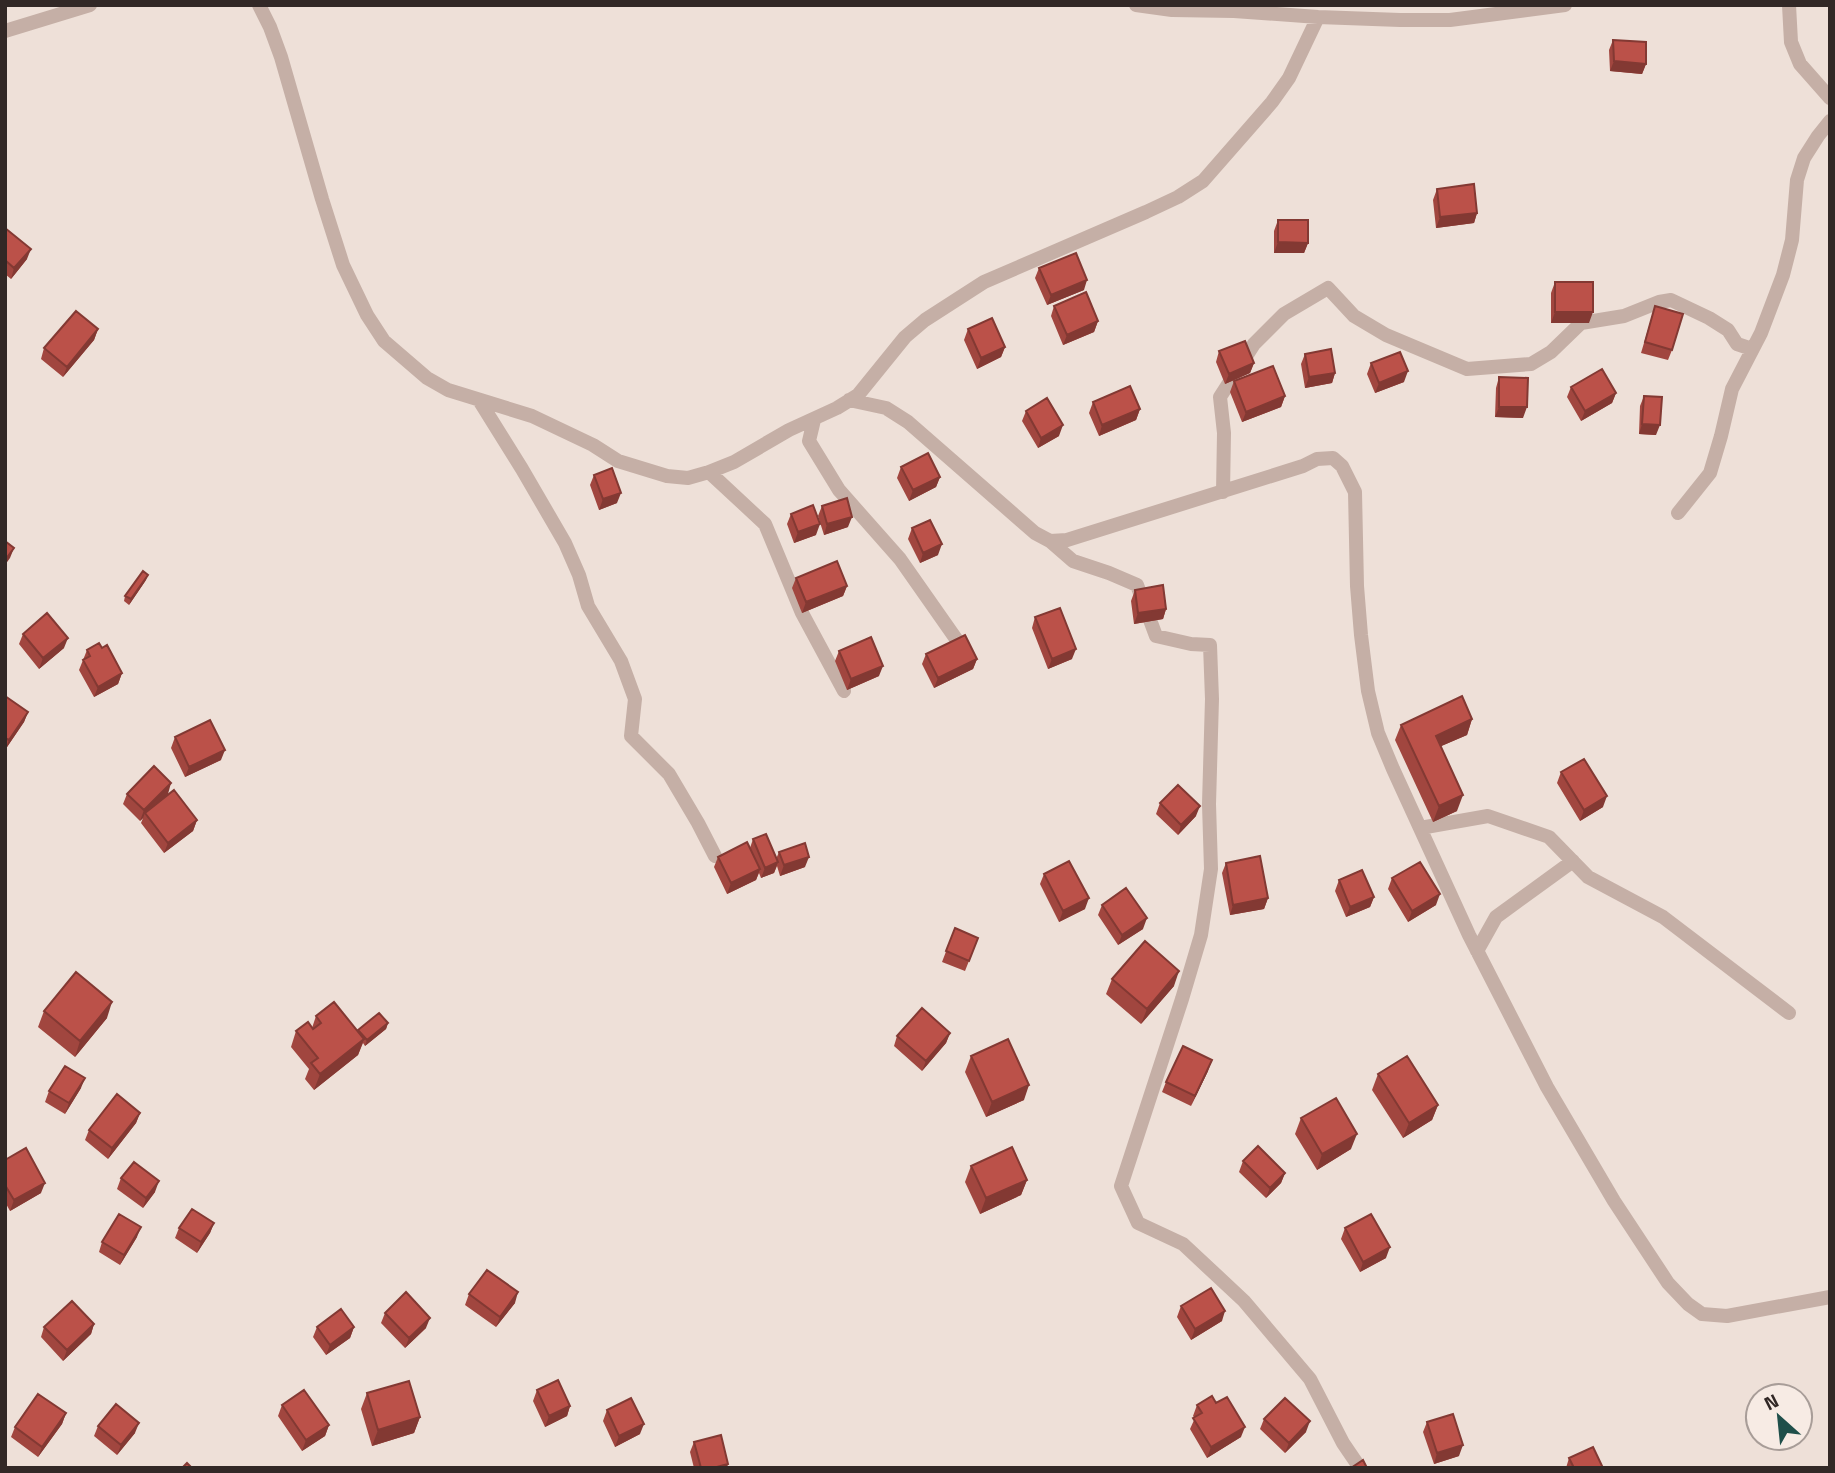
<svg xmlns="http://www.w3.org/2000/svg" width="1835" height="1473" font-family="'Titillium Web',sans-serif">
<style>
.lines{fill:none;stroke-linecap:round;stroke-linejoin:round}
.minor{stroke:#c5afa6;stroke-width:14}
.wall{fill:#a1463f}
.shaded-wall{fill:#833933}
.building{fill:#bb5149;stroke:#833933;stroke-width:2}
</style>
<rect width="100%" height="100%" fill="#eee0d8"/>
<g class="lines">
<path class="minor" d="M259 5 270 27 281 57 322 199 343 265 367 315 384 341 427 378 448 390 532 416 593 445 618 461 667 476 688 478 709 472 734 462 789 430 837 408 858 395 905 337 925 320 984 282 1146 212 1178 197 1203 181 1272 102 1289 78 1318 17
M1136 5 1172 10 1234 11 1318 17 1400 20H1450L1565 5
M1789 5 1791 42 1800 64 1830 98
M5 31 90 5
M479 400 522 469 565 543 579 575 588 606 621 661 635 699 631 736 669 774 698 823 715 856
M849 400 886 408 908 422 1035 533 1050 541 1067 540 1303 466 1317 459 1333 458 1342 466 1355 492 1357 586 1361 635 1368 691 1378 733 1393 769 1469 935 1547 1087 1614 1201 1668 1283 1688 1304 1702 1314 1727 1316 1830 1297
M814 420 809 441 839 490 900 559 961 646
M709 472 765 524 802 613 844 691
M1223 492 1224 433 1220 397 1254 344 1284 314 1328 288 1354 316 1386 335 1467 369 1531 364 1551 352 1581 323 1624 316 1659 302 1671 300 1709 318 1728 330 1737 344 1752 349
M1678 513 1710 473 1721 436 1732 389 1761 333 1783 275 1792 240 1797 180 1804 158 1818 136 1830 121
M1050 541 1073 561 1109 573 1137 585 1156 636 1191 644 1210 645 1212 699 1209 804 1211 869 1201 935 1182 999 1121 1186 1138 1223 1183 1244 1244 1301 1310 1379 1343 1443 1360 1468
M1420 828 1488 816 1549 837 1588 877 1663 917 1789 1013
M1477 951 1496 917 1573 861"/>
</g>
<path class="wall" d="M1613 40 1646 64 1642 74 1610 71 1609 50Z
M1437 189 1477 213 1474 223 1436 228 1433 200Z
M1278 220 1308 243 1304 253H1274V231Z
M5 228 27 259 11 279 5 274Z
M1039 268 1084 290 1047 305 1035 278Z
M1555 282 1589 323H1551V293Z
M1054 306 1098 321 1094 332 1063 345 1051 316Z
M1655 306 1672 350 1668 360 1641 353Z
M98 329 94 340 63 377 41 359 44 348Z
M968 329 1005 347 1001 357 977 369 964 340Z
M1219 351 1254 363 1250 373 1225 384 1216 362Z
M1305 354 1335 373 1332 383 1305 388 1301 364Z
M1371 363 1404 382 1375 393 1367 374Z
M1499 377 1523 418 1495 417 1496 388Z
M1234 381 1285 396 1281 407 1242 422 1230 392Z
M1571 387 1616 393 1612 403 1581 421 1567 397Z
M1644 396 1656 435 1639 434 1640 406Z
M1093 402 1140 409 1136 420 1099 436 1089 413Z
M1026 411 1059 436 1038 448 1022 421Z
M901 467 940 477 936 487 909 501 897 478Z
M594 475 617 503 599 510 590 485Z
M822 506 848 527 824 535 818 516Z
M791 514 816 535 794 543 787 524Z
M912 528 938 555 920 563 908 539Z
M796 578 847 586 843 596 802 613 792 588Z
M146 580 129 605 124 601 125 596Z
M1135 590 1166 609 1163 619 1134 624 1131 601Z
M1035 617 1072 659 1048 669 1032 628Z
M23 634 64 648 39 669 19 644Z
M102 648 122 673 118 684 94 697 79 670 87 650Z
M839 651 879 676 847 690 835 661Z
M926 654 977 659 973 669 934 688 922 664Z
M5 696 28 712 24 722 5 750Z
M1472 719 1467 735 1441 746 1457 811 1433 822 1395 740 1401 725Z
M175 737 221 760 185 777 171 748Z
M1561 772 1603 807 1580 821 1557 783Z
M127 794H168L161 800 197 820 193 831 164 853 141 823 143 818 140 821 123 804Z
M1160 803 1196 816 1178 835 1156 814Z
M753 839 776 859 779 852 805 867 780 876 777 866 774 873 761 878 759 873 756 880 727 894 714 867 718 857 750 848Z
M1226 863 1268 898 1264 909 1230 915 1222 873Z
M1044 874 1085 909 1059 922 1040 884Z
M1392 878 1436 905 1408 922 1388 889Z
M1339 880 1374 897 1370 907 1346 917 1335 891Z
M1102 905 1143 929 1118 945 1098 915Z
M955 928 978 938 965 971 942 962Z
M1112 979 1174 986 1141 1024 1106 994Z
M44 1011 107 1018 75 1057 38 1027Z
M316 1016 357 1031 358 1030 388 1023 386 1029 365 1046 363 1043 358 1055 314 1090 305 1079 309 1069 291 1047 296 1031 312 1028Z
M950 1033 946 1043 922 1071 894 1046 897 1036Z
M971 1056 1024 1100 986 1117 965 1072Z
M1208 1071 1191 1106 1162 1092 1166 1082Z
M1378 1074 1438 1105 1432 1120 1403 1138 1372 1090Z
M81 1088 65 1114 45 1102 49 1091Z
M140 1113 136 1123 108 1159 85 1140 89 1130Z
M1301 1118 1351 1149 1317 1170 1295 1134Z
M5 1160 41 1193 10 1211 5 1202Z
M1243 1161 1285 1173 1281 1183 1266 1198 1239 1172Z
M971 1166 1027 1180 1021 1195 980 1214 965 1182Z
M121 1178 155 1192 143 1208 117 1189Z
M214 1223 210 1233 197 1253 175 1238 179 1228Z
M1345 1228 1386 1258 1360 1272 1341 1239Z
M137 1237 120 1265 99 1252 102 1242Z
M469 1294 515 1303 496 1327 465 1305Z
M1181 1306 1222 1321 1191 1340 1177 1317Z
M385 1313 426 1328 405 1348 381 1323Z
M94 1324 91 1334 63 1361 41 1337 44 1327Z
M317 1327H354L350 1338 326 1355 313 1337Z
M537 1390 570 1406 567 1416 545 1427 533 1401Z
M367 1393 420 1417 414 1433 372 1446 361 1409Z
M1216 1403 1241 1437 1207 1458 1190 1429 1195 1418 1193 1416 1197 1405Z
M282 1405 329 1425 325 1436 302 1451 278 1416Z
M607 1410 640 1434 615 1447 603 1421Z
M66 1413 62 1424 38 1457 11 1437 15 1427Z
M1264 1419 1306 1432 1285 1453 1260 1429Z
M1427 1422 1459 1456 1434 1464 1423 1432Z
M98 1426 135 1433 117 1455 94 1436Z
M694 1442 727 1468H694L690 1452Z
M1569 1458 1603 1468H1566Z"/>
<path class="shaded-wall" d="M1614 61 1646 64 1642 74 1610 71Z
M1477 213 1474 223 1436 228 1440 217Z
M1278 242 1308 243 1304 253H1274Z
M31 249 27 259 11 279 14 268Z
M1087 280 1084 290 1047 305 1051 295Z
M1555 312H1593L1589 323H1551Z
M1098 321 1094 332 1063 345 1067 335Z
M98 329 94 340 63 377 67 367Z
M1005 347 1001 357 977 369 981 358Z
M1254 363 1250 373 1225 384 1229 374Z
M1408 371 1404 382 1375 393 1379 383Z
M1335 373 1332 383 1305 388 1309 377Z
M1616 393 1612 403 1581 421 1585 411Z
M1285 396 1281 407 1242 422 1246 412Z
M1499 407H1527L1523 418 1495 417Z
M1140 409 1136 420 1099 436 1102 425Z
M1642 424 1660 425 1656 435 1639 434Z
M1063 425 1059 436 1038 448 1041 438Z
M940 477 936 487 909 501 913 490Z
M621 493 617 503 599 510 603 499Z
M852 517 848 527 824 535 827 524Z
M820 524 816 535 794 543 798 532Z
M942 544 938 555 920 563 923 553Z
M14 548 10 558 5 565V560Z
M148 575 146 580 129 605 131 599Z
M847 586 843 596 802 613 806 602Z
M1166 609 1163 619 1134 624 1138 613Z
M68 638 64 648 39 669 43 658Z
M1076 649 1072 659 1048 669 1052 659Z
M977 659 973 669 934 688 938 678Z
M883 666 879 676 847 690 851 679Z
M122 673 118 684 94 697 98 687Z
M28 712 24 722 5 750 9 740Z
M1472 719 1467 735 1430 751 1436 736Z
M225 750 221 760 185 777 189 767Z
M171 783 168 794 147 815 145 813 143 818 140 821 144 810Z
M1463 795 1457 811 1433 822 1439 806Z
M1607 796 1603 807 1580 821 1584 810Z
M1200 806 1196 816 1178 835 1181 825Z
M197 820 193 831 164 853 168 843Z
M809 857 805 867 780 876 784 865Z
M778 862 774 873 761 878 765 868Z
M760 869 756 880 727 894 731 883Z
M1440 894 1436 905 1408 922 1412 911Z
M1374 897 1370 907 1346 917 1350 907Z
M1089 898 1085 909 1059 922 1063 911Z
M1268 898 1264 909 1230 915 1233 905Z
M1147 918 1143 929 1118 945 1122 935Z
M1179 971 1174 986 1141 1024 1147 1009Z
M112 1002 107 1018 75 1057 80 1041Z
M388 1023 386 1029 365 1046 367 1040Z
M950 1033 946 1043 922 1071 926 1061Z
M364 1039 358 1055 314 1090 320 1074Z
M1212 1060 1208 1071 1191 1106 1195 1096Z
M85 1078 81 1088 65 1114 69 1103Z
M1029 1085 1024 1100 986 1117 992 1102Z
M1438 1105 1432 1120 1403 1138 1409 1123Z
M140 1113 136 1123 108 1159 112 1148Z
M1357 1134 1351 1149 1317 1170 1322 1154Z
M1285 1173 1281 1183 1266 1198 1270 1188Z
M1027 1180 1021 1195 980 1214 986 1198Z
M159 1181 155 1192 143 1208 146 1198Z
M45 1183 41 1193 10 1211 14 1200Z
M214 1223 210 1233 197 1253 201 1242Z
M141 1227 137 1237 120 1265 124 1255Z
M1390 1247 1386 1258 1360 1272 1363 1262Z
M518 1292 515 1303 496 1327 500 1317Z
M1225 1311 1222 1321 1191 1340 1195 1329Z
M430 1318 426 1328 405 1348 409 1338Z
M94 1324 91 1334 63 1361 67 1350Z
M354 1327 350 1338 326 1355 330 1345Z
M570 1406 567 1416 545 1427 549 1416Z
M66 1413 62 1424 38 1457 42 1447Z
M420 1417 414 1433 372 1446 378 1430Z
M1310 1421 1306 1432 1285 1453 1289 1443Z
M139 1423 135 1433 117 1455 121 1445Z
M644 1424 640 1434 615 1447 619 1436Z
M329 1425 325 1436 302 1451 306 1440Z
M1245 1427 1241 1437 1207 1458 1211 1447Z
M1463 1445 1459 1456 1434 1464 1437 1453Z
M728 1464 727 1468H713Z"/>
<path class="building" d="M1613 40 1646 42V64L1614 61Z
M1474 184 1477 213 1440 217 1437 189Z
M1278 220H1308V243L1278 242Z
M5 228 31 249 14 268 5 260Z
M1076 253 1087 280 1051 295 1039 268Z
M1555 282H1593V312H1555Z
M1086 292 1098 321 1067 335 1054 306Z
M1655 306 1683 314 1672 350 1645 342Z
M76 311 98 329 67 367 44 348Z
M992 318 1005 347 981 358 968 329Z
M1245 341 1254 363 1229 374 1219 351Z
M1331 349 1335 373 1309 377 1305 354Z
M1400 352 1408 371 1379 383 1371 363Z
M1273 366 1285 396 1246 412 1234 381Z
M1602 369 1616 393 1585 411 1571 387Z
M1499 377 1528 378 1527 407H1499Z
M1130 386 1140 409 1102 425 1093 402Z
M1644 396 1662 397 1660 425 1642 424Z
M1047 398 1063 425 1041 438 1026 411Z
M928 453 940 477 913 490 901 467Z
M612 468 621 493 603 499 594 475Z
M847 498 852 517 827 524 822 506Z
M813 505 820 524 798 532 791 514Z
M930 520 942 544 923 553 912 528Z
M5 541 14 548 5 560Z
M837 561 847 586 806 602 796 578Z
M143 571 148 575 131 599 125 596Z
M1163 585 1166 609 1138 613 1135 590Z
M1060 608 1076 649 1052 659 1035 617Z
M47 613 68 638 43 658 23 634Z
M965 635 977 659 938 678 926 654Z
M871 637 883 666 851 679 839 651Z
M99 643 102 648 107 645 122 673 98 687 83 660 90 656 87 650Z
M5 696 28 712 9 740 5 738Z
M1462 696 1472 719 1436 736 1463 795 1439 806 1401 725Z
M210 720 225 750 189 767 175 737Z
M1584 759 1607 796 1584 810 1561 772Z
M154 766 171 783 144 810 127 794Z
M1178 785 1200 806 1181 825 1160 803Z
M174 790 197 820 168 843 145 813Z
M766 834 778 862 765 868 753 839Z
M747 842 760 869 731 883 718 857Z
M805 843 809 857 784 865 779 852Z
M1260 856 1268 898 1233 905 1226 863Z
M1069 861 1089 898 1063 911 1044 874Z
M1420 862 1440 894 1412 911 1392 878Z
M1362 870 1374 897 1350 907 1339 880Z
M1126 888 1147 918 1122 935 1102 905Z
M955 928 978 938 969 961 946 951Z
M1145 941 1179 971 1147 1009 1112 979Z
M76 972 112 1002 80 1041 44 1011Z
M334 1002 364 1039 320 1074 311 1063 318 1058 296 1031 308 1022 313 1029 321 1023 316 1016Z
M922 1008 950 1033 926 1061 897 1036Z
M379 1013 388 1023 367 1040 358 1030Z
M1008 1039 1029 1085 992 1102 971 1056Z
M1183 1046 1212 1060 1195 1096 1166 1082Z
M1407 1056 1438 1105 1409 1123 1378 1074Z
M65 1066 85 1078 69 1103 49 1091Z
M117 1094 140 1113 112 1148 89 1130Z
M1336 1098 1357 1134 1322 1154 1301 1118Z
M1258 1146 1285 1173 1270 1188 1243 1161Z
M1012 1147 1027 1180 986 1198 971 1166Z
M26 1148 45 1183 14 1200 5 1185V1160Z
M134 1162 159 1181 146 1198 121 1178Z
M192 1209 214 1223 201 1242 179 1228Z
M119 1214 141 1227 124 1255 102 1242Z
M1371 1214 1390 1247 1363 1262 1345 1228Z
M487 1270 518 1292 500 1317 469 1294Z
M1211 1288 1225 1311 1195 1329 1181 1306Z
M406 1292 430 1318 409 1338 385 1313Z
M72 1301 94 1324 67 1350 44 1327Z
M341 1309 354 1327 330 1345 317 1327Z
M558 1380 570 1406 549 1416 537 1390Z
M409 1381 420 1417 378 1430 367 1393Z
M304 1390 329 1425 306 1440 282 1405Z
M38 1394 66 1413 42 1447 15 1427Z
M1212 1396 1216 1403 1227 1397 1245 1427 1211 1447 1193 1418 1202 1413 1197 1405Z
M631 1398 644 1424 619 1436 607 1410Z
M1285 1398 1310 1421 1289 1443 1264 1419Z
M116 1404 139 1423 121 1445 98 1426Z
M1453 1414 1463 1445 1437 1453 1427 1422Z
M721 1435 728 1464 713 1468H701L694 1442Z
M1593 1447 1603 1468H1574L1569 1458Z
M1363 1460 1367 1468H1351Z
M187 1463 192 1468H182Z"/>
<rect width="1835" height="1473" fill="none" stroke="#322826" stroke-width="14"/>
<g transform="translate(1779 1417) rotate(333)"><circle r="33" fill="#f7ebe4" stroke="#a89d98" stroke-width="2"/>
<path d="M0-5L12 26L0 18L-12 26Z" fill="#1f4f4a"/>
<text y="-10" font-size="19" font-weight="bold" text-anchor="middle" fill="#322826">N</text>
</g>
</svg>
